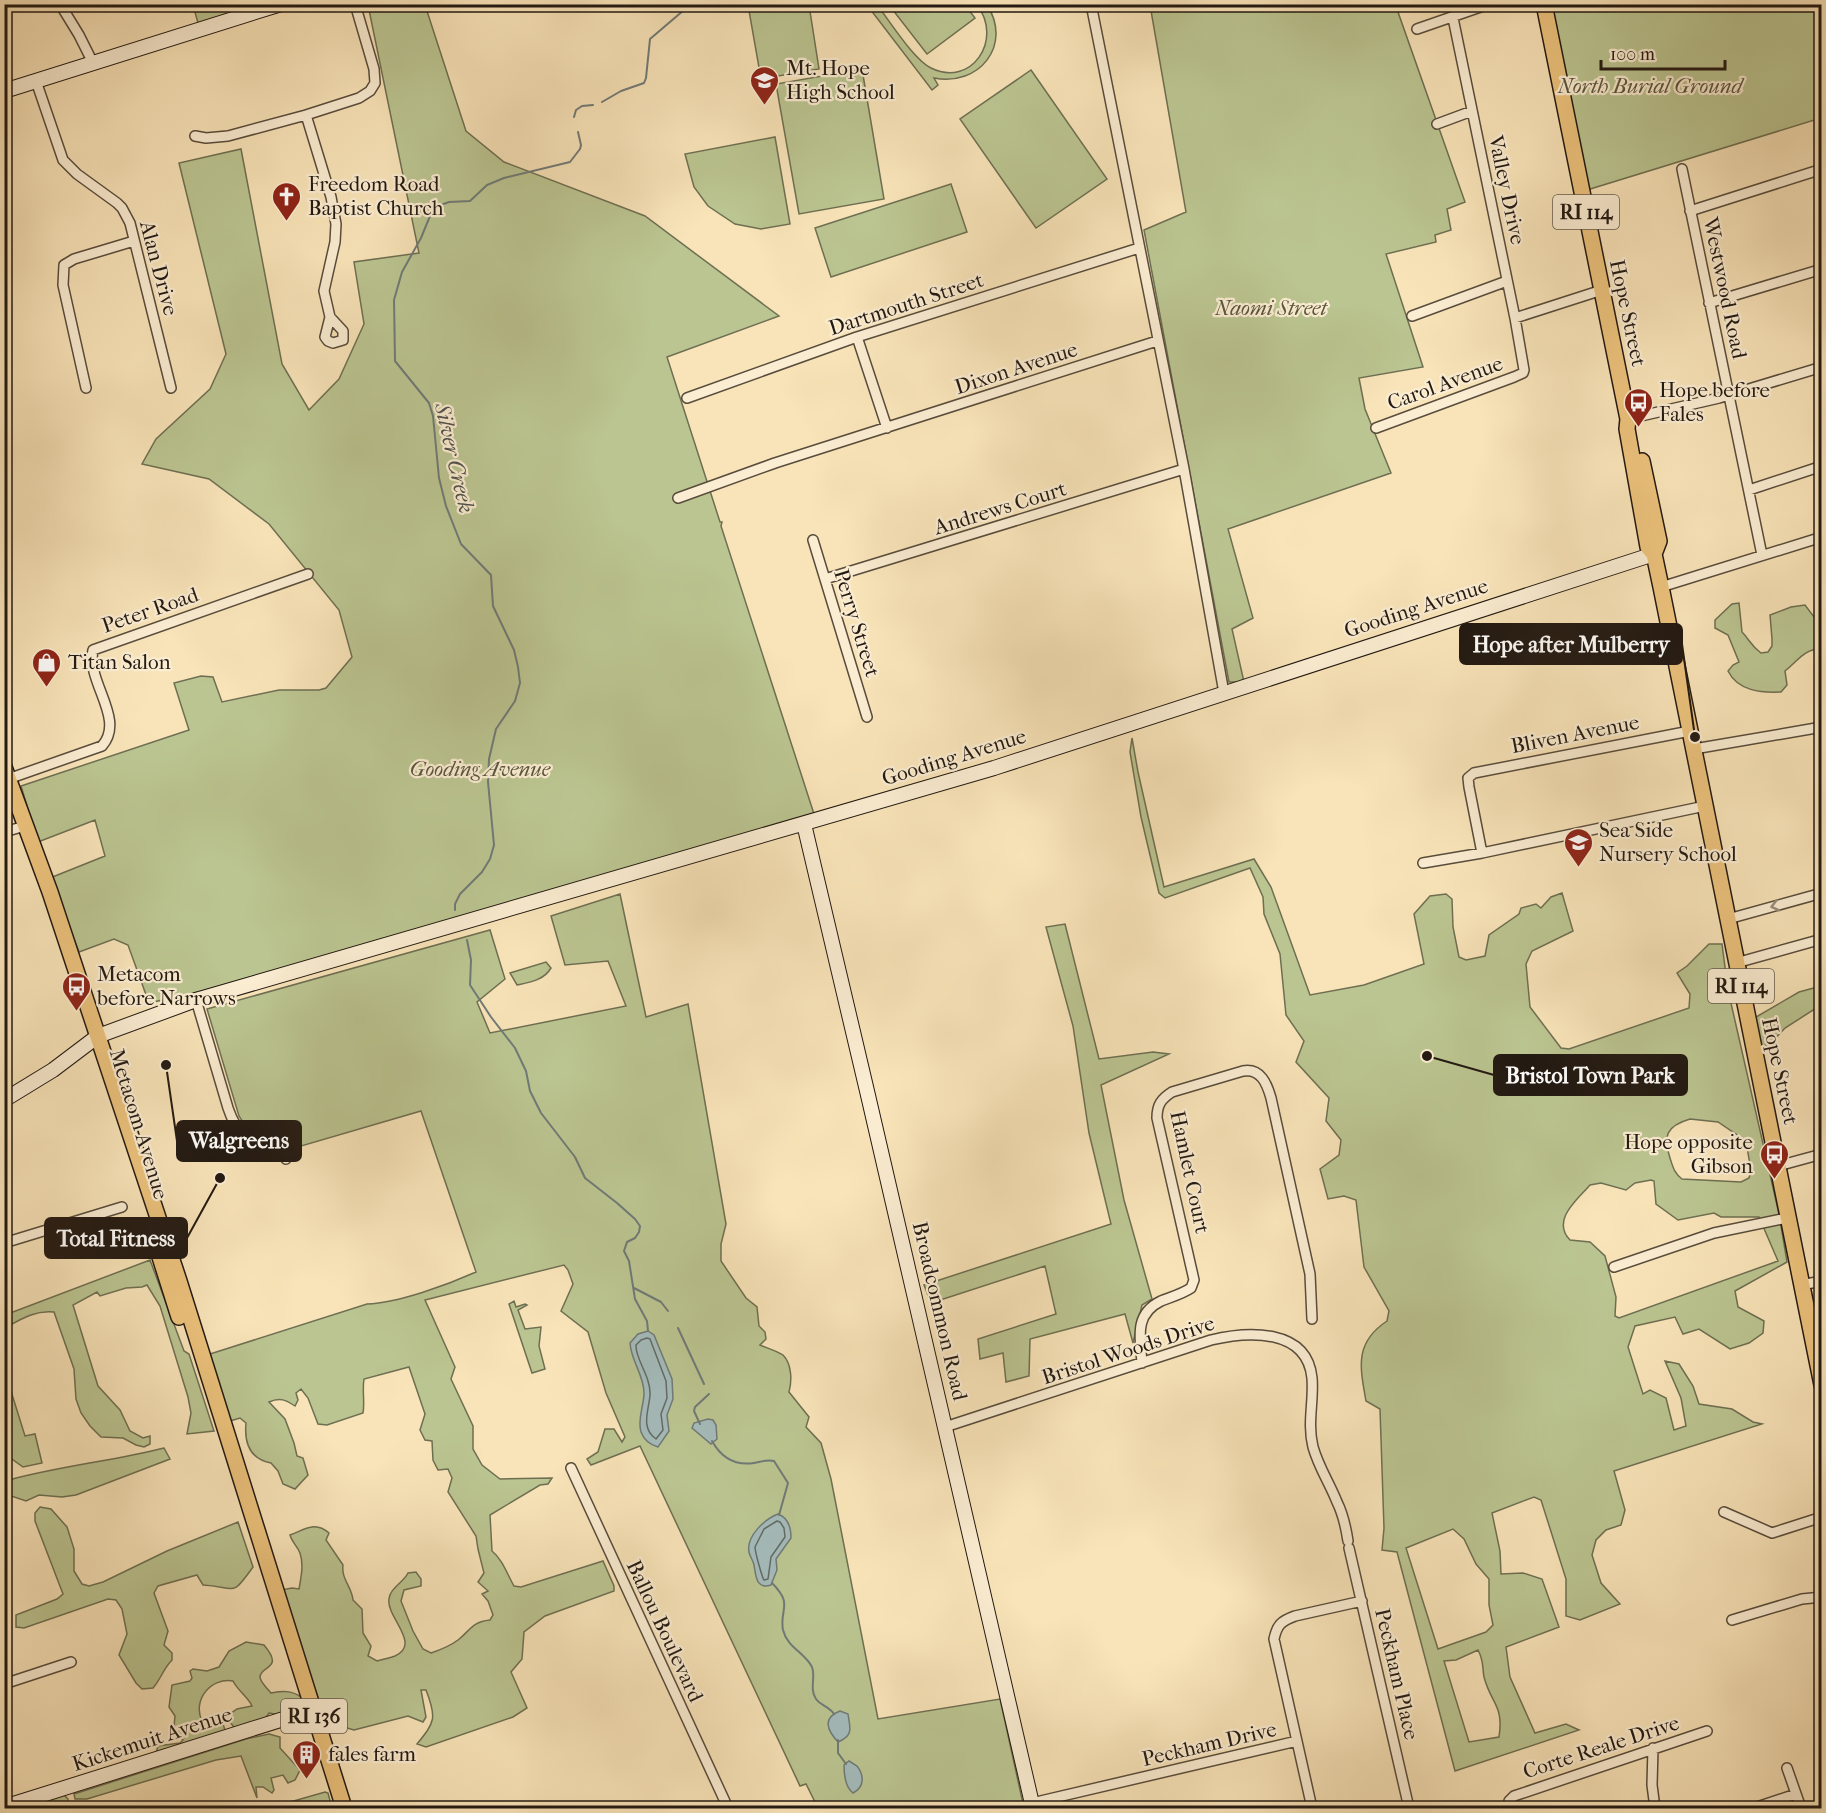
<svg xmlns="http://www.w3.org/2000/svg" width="1826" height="1813" font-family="'IM FELL French Canon',serif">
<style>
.green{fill:#bbc591;stroke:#6e6f52;stroke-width:1.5;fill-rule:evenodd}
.water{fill:#a4bbbb;stroke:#707a77;stroke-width:1.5}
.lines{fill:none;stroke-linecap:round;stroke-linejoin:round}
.shore{stroke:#636a66;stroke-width:1.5}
.stream{stroke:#707a77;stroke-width:2}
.street-casing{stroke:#584c3c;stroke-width:12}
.secondary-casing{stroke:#221912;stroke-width:16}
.primary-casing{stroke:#221912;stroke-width:18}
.street{stroke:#fbedd2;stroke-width:9}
.secondary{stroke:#fbedd2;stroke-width:14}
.primary{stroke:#ecc27c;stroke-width:15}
.oneway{stroke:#998e7c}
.labels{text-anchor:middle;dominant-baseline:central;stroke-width:4.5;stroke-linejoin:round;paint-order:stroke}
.shield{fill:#fbedd2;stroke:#63594c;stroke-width:1.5}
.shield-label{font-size:20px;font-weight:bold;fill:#221912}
.poi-label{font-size:21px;fill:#221912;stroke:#fbedd2;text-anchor:start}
.park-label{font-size:21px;font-style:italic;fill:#58553e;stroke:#fbedd2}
.street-label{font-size:21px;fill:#221912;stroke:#fbedd2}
.water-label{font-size:22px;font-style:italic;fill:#50524d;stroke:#fbedd2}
.leader{fill:none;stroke:#221912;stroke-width:2}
.callout-dot{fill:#221912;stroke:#fbedd2;stroke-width:2}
.callout{fill:#221912;stroke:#221912;stroke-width:2}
.callout-label{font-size:22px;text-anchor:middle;font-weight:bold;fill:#fff}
</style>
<rect width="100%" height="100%" fill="#f9e4b9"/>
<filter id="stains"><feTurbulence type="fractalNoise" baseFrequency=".00333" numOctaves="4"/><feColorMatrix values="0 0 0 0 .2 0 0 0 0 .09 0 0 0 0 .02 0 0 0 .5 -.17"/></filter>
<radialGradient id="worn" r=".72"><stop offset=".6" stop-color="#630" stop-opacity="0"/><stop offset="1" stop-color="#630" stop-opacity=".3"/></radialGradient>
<path class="green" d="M193 5H258L198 23Z
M368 5H425L466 131 504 162 645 216 779 316 667 357 720 522H722L721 526 814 814 202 991 149 1003 128 945 114 939 79 952 50 878 105 856 95 820 38 842 21 786 189 730 174 683 201 676 213 677 222 702 279 690H319L326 688 352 657 339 610 269 524 209 479 142 464 156 439 210 389 226 354 179 163 241 149 282 364 309 410 339 379 364 324 354 262 419 253Z
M748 5H809L819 69 761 79Z
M867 5H877C890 21 913 59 931 68 971 88 1004 40 977 5H987C1013 45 979 87 934 78L938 85 932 90Z
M889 5H965L975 18 927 54Z
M1150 5H1412L1398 12 1465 202 1447 209 1451 230 1435 235 1436 242 1386 254 1423 367 1359 378 1365 409 1391 473 1228 529 1253 618 1232 629 1244 682H1229L1144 230 1186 212Z
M1552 5H1821V118L1587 190Z
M862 69 884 199 799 214 776 84Z
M1031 70 1107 179 1036 228 960 119Z
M775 137 790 224 761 229 735 224 708 206 694 187 685 154Z
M951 184 967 232 831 277 815 228Z
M1739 603 1742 632C1750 640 1750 645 1761 653L1768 652 1772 646V639L1770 615 1791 607 1805 605 1814 617 1821 615V648C1802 651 1800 659 1785 671L1787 685 1781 692C1761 693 1738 691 1728 671L1733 665 1739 662 1728 635 1715 628V620L1732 604Z
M1132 738 1138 772 1164 887 1254 859 1271 887 1310 995 1364 985 1424 964 1414 914 1430 896 1446 894 1452 899 1453 927 1459 957 1466 960 1485 956 1489 935 1519 914 1521 908 1536 904 1541 908 1551 897 1562 893 1573 931 1532 951 1526 964 1530 1007 1561 1048 1569 1049 1689 1008 1690 994 1677 973 1687 966 1709 944H1722L1728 990 1779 1214 1787 1262 1735 1291 1738 1307 1764 1321 1763 1333 1749 1343 1730 1349 1699 1329 1683 1334 1675 1317 1635 1326 1628 1347 1643 1394 1650 1390 1666 1398 1674 1430 1686 1426 1681 1398 1665 1361 1679 1364 1693 1386 1699 1404 1732 1409 1753 1422 1762 1424 1614 1471 1625 1510 1621 1525 1606 1530 1596 1540 1592 1555 1601 1583 1620 1604 1580 1620 1566 1616V1579L1541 1500 1534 1497 1492 1513 1500 1551 1501 1574 1523 1573 1542 1579 1559 1627 1506 1647 1510 1677 1535 1733 1566 1724 1579 1730 1455 1771 1397 1552 1382 1550 1384 1528 1380 1409 1366 1401C1360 1367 1354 1343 1387 1321L1389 1311 1364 1267 1356 1200 1344 1196 1328 1199 1320 1169 1339 1155 1341 1140 1326 1121 1329 1098 1296 1062 1304 1041 1286 1015 1280 954 1264 914 1263 897 1250 868 1165 898 1159 893 1141 817 1130 752ZM1690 1119 1718 1122 1746 1141 1751 1171 1749 1178 1741 1182 1682 1179C1674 1173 1673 1167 1670 1158 1663 1136 1666 1126 1690 1119ZM1651 1180 1654 1181 1656 1204 1678 1220 1714 1213 1721 1217H1759L1778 1261 1619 1318 1615 1316 1616 1297 1605 1256 1590 1242 1570 1240C1551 1220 1577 1200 1590 1185L1601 1183 1626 1190 1635 1183ZM1453 1529 1464 1539 1476 1564 1489 1579V1605L1493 1625 1486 1632 1438 1649 1406 1548ZM1478 1650C1484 1661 1482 1666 1484 1677 1491 1704 1504 1705 1499 1737L1469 1742 1444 1661 1456 1660Z
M620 894 646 1017 688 1004 726 1224 721 1244V1261L746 1298 757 1307 759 1326 765 1332 766 1339 760 1345C767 1348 777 1351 783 1355 792 1364 792 1381 789 1392L809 1417 806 1427 821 1443 831 1479 878 1719 1000 1699 1024 1808H818L806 1784 800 1786 640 1446 591 1465 587 1459 598 1452 605 1429H614L622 1442 625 1437 606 1393 588 1332 561 1311 573 1284 568 1270 564 1265 425 1300 455 1367 451 1379 473 1426V1449L482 1465 500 1479 552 1478 548 1484 540 1485 490 1515 492 1551C503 1560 507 1574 514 1586L521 1587 603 1561 614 1586V1591L545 1616 524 1632 522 1659 511 1672 527 1708 513 1717 426 1747 417 1744C435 1722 437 1718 426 1690H421L426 1717 423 1722 408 1716 354 1730 326 1722 281 1590 292 1588 299 1589C301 1577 304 1565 300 1553 297 1546 292 1542 290 1535 306 1529 315 1521 329 1533L326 1540 343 1565C341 1579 352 1587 353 1600L362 1609 363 1633 371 1646 368 1656 377 1661C383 1659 390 1658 395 1656 422 1644 386 1617 389 1599 390 1588 403 1583 408 1573L416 1572 421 1579V1586L404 1590 401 1601 413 1631 423 1649 431 1653C440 1650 450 1646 458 1640 470 1631 471 1622 490 1620L493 1615 488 1601 482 1594 488 1591 478 1582 484 1573 478 1549 476 1536 448 1492 452 1478 448 1469 438 1470 433 1460 432 1441 425 1440 420 1430 425 1414 409 1367 364 1379C362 1391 365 1402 363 1413L327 1425 318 1424 308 1398 301 1389 296 1393 298 1400 295 1406C286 1400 280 1397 269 1402L285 1419 294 1443 297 1456 303 1458 308 1475 295 1489 283 1484 278 1471 271 1463C250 1459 244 1444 246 1423L240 1418 230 1421 210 1354 367 1304C398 1303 447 1285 476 1272L421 1111 291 1149C277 1128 268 1133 246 1127L239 1116 207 1009 490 930 505 979 477 1002 490 1033 626 1006 608 961 565 965 551 916Z
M1065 924 1099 1059 1153 1052 1169 1054 1101 1085 1124 1200 1152 1299 1142 1305 1133 1343 1125 1314 1030 1339 1029 1376 1006 1382 1003 1353 980 1359 978 1339 1056 1314 1045 1266 931 1303 924 1285 1111 1224 1089 1133 1073 1026 1046 927Z
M546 962 551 968C544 980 531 982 517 985L510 973Z
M1821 986V1005L1785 1028 1769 1045 1759 1046 1751 1020 1799 992Z
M150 1260 184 1351 189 1354 214 1431 187 1434 191 1413 188 1397 160 1306 147 1285 142 1287 126 1288 100 1296 97 1292 73 1305 98 1386 120 1410 130 1431 143 1438 150 1436V1444L144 1447 136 1445 123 1438 101 1437 90 1426 81 1413 76 1399 74 1369 54 1312C35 1310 21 1319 5 1328V1315Z
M514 1301 516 1307 525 1304 527 1305 518 1310 525 1329 541 1327 539 1346 545 1369 532 1373 509 1304Z
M5 1372 25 1436 35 1434 42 1463 23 1467 5 1454Z
M164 1448 170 1459 76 1495 62 1497 39 1495 26 1501 11 1496 7 1489 9 1480C60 1466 113 1461 164 1448Z
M40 1507 51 1509 67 1527 74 1549V1571L82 1584 89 1586 103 1582 167 1551 238 1522 253 1567C231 1598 237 1587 203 1585L197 1575 158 1586 154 1593 168 1631 164 1645 172 1653V1660C163 1669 161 1679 153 1688L142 1689 136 1683 119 1655 127 1634 122 1609 116 1600 108 1599 24 1628 16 1627V1615L57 1599 63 1594 35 1521V1513Z
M246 1642 264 1645C285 1670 260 1665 260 1677 260 1682 268 1689 271 1693 282 1691 291 1690 301 1697L300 1708 287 1716 269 1713 261 1725 240 1735 230 1722V1714L237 1709 252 1706C248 1697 238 1691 233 1681 211 1677 192 1700 202 1721 218 1723 226 1717 225 1738L156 1753 158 1746 180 1743 183 1740 174 1727 175 1716 169 1707 172 1685 190 1681 192 1678 190 1671 193 1669 207 1671 219 1667 229 1651Z
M269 1734 280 1737V1748L300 1770 295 1780 288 1783 283 1775 271 1778 274 1790 272 1793 263 1787H256L257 1798 241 1756 216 1760 87 1799H75L74 1794 246 1739Z
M325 1792 328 1793 332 1808H269Z
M63 1794 68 1799 67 1808H21Z"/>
<path class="water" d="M648 1331 654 1335 672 1379 673 1399 667 1415 669 1431 658 1447C651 1445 644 1440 641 1432 637 1419 644 1406 644 1393 644 1375 631 1361 630 1343L638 1334Z
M708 1419 713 1420 716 1425 717 1439 711 1444 692 1428 694 1423Z
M778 1514C789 1518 791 1528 791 1538L776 1559 777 1570 771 1585C756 1590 756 1576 754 1565 753 1560 750 1557 749 1552 746 1536 765 1519 778 1514Z
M840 1711 848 1714C850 1728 854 1735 838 1742 827 1730 822 1718 840 1711Z
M849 1761 857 1766C864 1775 865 1787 853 1793 845 1787 844 1774 844 1765Z"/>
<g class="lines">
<path class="shore" d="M647 1338 650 1339 666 1381 667 1398 661 1414 663 1430 656 1439C640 1428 649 1410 650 1395 651 1376 635 1359 636 1345L641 1340Z
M777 1521 780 1522 784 1528 785 1537 771 1557 768 1579 764 1580C762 1577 755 1552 755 1547L764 1529Z"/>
<path class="stream" d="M602 102 621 91 644 83 646 78 650 39 691 4
M574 117 576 110 582 106 593 105
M455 910V904L460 894 482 872 490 859 494 845 488 782 489 759 496 729 515 701 520 683 518 667 514 650 493 606 491 575 461 544 446 506 439 478 433 416 429 403 395 361 394 300 402 272 421 238 430 216 438 206 449 202 470 201 487 185 504 178 570 162 580 149 581 145 578 132
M467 940 471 960 470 985 491 1017 515 1048 526 1071 530 1091 541 1113 575 1157 585 1178 617 1203 635 1219 640 1226 639 1232 635 1238 627 1242 624 1251 629 1261 635 1299 647 1321 648 1331
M634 1288 661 1302 668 1311
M678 1328 704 1384
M700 1424 694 1411 695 1407 709 1394
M712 1441C721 1457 735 1466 754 1463 761 1462 766 1459 774 1461L788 1483 779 1515
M772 1583C794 1605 779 1609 783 1630 787 1647 805 1653 812 1667 816 1677 809 1689 816 1699 821 1706 829 1706 834 1714
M838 1740V1753L846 1764
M886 1804 890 1808"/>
<defs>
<path id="street" d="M60 4 79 35 93 63
M1091 4 1184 469 1224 693
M1417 29 1489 4
M36 81 63 160 77 174 117 203 122 208 130 223 171 388
M306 115 331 197 336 224 335 242 324 291 330 317
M1437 124 1472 111
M195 136 206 138 228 136 306 115 359 98 370 91 375 83 374 69 355 4
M1682 169 1762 555
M1690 211 1822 169
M1709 303 1822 269
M1412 316 1507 281
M330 317 343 331V340L333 343 328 341 325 337Z
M1515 318 1602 290
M857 337 887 428
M86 388 63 285 64 265 74 259 134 241
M687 398 857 337 1139 248
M1628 419 1719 398 1822 367
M1376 428 1514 377 1523 373 1524 370 1515 318 1453 18
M1749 490 1822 466
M678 498 775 463 1157 341
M813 540 867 717
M825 579 1184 469
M1661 587 1822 537
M1694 749 1822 727
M8 779 102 746C126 719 86 682 93 650L308 574
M4 832 25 826
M1482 853 1469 787 1468 778 1474 773 1690 731
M1423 863 1482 853 1705 806
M1728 919 1822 893
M1736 963 1822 939
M196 1000 228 1108C231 1116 234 1126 242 1132 261 1147 272 1124 286 1159
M1778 1166 1822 1154
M4 1243 122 1207
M1614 1267 1714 1233 1787 1218
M1801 1285 1822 1281
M1142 1363C1140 1338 1134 1314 1161 1301 1171 1297 1182 1294 1191 1288L1194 1280 1157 1118C1157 1105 1161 1099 1172 1092L1243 1071C1261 1068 1267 1084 1271 1098L1310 1274 1312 1319
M945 1427 1211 1340C1248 1331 1307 1328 1312 1378 1314 1401 1307 1423 1313 1447 1319 1468 1329 1482 1337 1502 1343 1514 1346 1528 1348 1541
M571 1468 728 1808
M1724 1512 1772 1533 1822 1517
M1349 1548 1409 1808
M1732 1620 1802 1599 1822 1597
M4 1684 71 1662
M1653 1748 1652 1785 1655 1808
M1787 1768 1801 1808
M1032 1803 1297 1741
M1312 1808 1274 1639C1277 1625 1281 1621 1295 1616L1362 1601
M1510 1808 1509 1801 1514 1796 1707 1731
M1754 1808 1796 1794"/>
<path id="secondary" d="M4 91 281 4
M804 824 867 1091 1033 1808
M4 1100 53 1070 98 1036 196 1000 994 768 1654 554
M4 1807 312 1710"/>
<path id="primary" d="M1544 4 1628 419 1627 429 1648 547 1654 554 1661 587 1822 1385
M1642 461 1659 541 1654 554
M4 767 50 892 179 1281 344 1808
M160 1257 179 1317"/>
</defs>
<use href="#street" class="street-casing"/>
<use href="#secondary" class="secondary-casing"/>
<use href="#primary" class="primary-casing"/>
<use href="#street" class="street"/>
<use href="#secondary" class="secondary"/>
<use href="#primary" class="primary"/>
</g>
<defs><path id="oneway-chevron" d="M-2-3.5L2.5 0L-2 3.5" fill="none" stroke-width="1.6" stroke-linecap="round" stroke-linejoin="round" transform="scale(1.5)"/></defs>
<use class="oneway" href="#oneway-chevron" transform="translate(1775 906) rotate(165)"/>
<defs>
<symbol id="school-pin" viewBox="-11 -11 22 30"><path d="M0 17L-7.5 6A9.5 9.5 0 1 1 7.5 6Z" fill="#8f2418" stroke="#fbedd2"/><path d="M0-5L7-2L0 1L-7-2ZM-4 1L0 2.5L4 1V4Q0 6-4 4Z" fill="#fff"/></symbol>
<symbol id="church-pin" viewBox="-11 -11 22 30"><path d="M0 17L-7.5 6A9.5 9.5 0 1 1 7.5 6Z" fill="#8f2418" stroke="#fbedd2"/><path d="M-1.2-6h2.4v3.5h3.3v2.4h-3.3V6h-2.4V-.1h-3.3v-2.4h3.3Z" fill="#fff"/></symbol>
<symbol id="bus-pin" viewBox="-11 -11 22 30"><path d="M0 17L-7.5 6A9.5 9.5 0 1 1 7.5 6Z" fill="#8f2418" stroke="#fbedd2"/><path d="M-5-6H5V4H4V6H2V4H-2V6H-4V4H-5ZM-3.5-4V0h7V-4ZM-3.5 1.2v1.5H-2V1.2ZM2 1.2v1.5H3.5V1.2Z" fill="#fff"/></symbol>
<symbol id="shop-pin" viewBox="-11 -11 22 30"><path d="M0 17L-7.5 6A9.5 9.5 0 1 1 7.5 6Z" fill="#8f2418" stroke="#fbedd2"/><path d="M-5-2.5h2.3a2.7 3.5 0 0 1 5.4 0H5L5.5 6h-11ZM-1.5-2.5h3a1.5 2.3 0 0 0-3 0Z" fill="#fff"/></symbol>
<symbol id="building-pin" viewBox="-11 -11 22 30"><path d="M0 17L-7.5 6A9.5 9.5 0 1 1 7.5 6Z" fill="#8f2418" stroke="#fbedd2"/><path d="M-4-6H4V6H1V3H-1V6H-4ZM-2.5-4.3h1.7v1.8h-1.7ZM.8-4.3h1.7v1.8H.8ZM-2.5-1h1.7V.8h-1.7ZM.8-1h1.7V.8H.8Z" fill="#fff"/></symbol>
</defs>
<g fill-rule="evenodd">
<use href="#school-pin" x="748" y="64" width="33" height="45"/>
<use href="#church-pin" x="270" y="180" width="33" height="45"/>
<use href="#bus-pin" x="1622" y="386" width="33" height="45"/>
<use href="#shop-pin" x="30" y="646" width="33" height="45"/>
<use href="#school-pin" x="1562" y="826" width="33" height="45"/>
<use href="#bus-pin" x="60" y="970" width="33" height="45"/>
<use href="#bus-pin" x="1758" y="1138" width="33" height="45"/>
<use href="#building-pin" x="290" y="1738" width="33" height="45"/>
</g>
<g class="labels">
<g class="shield">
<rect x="1553" y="195" width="66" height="34" rx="4.5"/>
<rect x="1708" y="969" width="66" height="34" rx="4.5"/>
<rect x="281" y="1699" width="66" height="34" rx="4.5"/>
</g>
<g class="shield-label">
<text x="1586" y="212">RI 114</text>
<text x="1741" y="986">RI 114</text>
<text x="314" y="1716">RI 136</text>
</g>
<g class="poi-label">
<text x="786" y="68">Mt. Hope<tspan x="786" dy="24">High School</tspan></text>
<text x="308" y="184">Freedom Road<tspan x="308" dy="24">Baptist Church</tspan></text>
<text x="1659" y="390">Hope before<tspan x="1659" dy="24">Fales</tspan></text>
<text x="68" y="662">Titan Salon</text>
<text x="1599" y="830">Sea Side<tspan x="1599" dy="24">Nursery School</tspan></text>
<text x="97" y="974">Metacom<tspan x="97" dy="24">before Narrows</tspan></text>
<text x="1753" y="1142" text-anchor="end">Hope opposite<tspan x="1753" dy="24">Gibson</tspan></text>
<text x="328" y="1754">fales farm</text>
</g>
<g class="park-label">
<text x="1650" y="86">North Burial Ground</text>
<text x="1271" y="308">Naomi Street</text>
<text x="480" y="769">Gooding Avenue</text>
</g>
<g class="street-label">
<text transform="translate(1507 190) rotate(78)">Valley Drive</text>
<text transform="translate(159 268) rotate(75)">Alan Drive</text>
<text transform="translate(1725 288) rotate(78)">Westwood Road</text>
<text transform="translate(906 304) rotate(-18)">Dartmouth Street</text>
<text transform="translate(1628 313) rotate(78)">Hope Street</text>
<text transform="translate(1016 368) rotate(-18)">Dixon Avenue</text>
<text transform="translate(1445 383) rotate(-20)">Carol Avenue</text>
<text transform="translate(1000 508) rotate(-17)">Andrews Court</text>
<text transform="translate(1416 608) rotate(-18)">Gooding Avenue</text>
<text transform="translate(150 610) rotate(-19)">Peter Road</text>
<text transform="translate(857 623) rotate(73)">Perry Street</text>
<text transform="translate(1575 734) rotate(-11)">Bliven Avenue</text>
<text transform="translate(954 757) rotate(-17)">Gooding Avenue</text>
<text transform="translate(1780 1071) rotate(78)">Hope Street</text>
<text transform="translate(139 1124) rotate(73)">Metacom Avenue</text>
<text transform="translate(1190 1172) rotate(78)">Hamlet Court</text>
<text transform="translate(940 1311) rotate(77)">Broadcommon Road</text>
<text transform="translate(1128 1350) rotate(-18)">Bristol Woods Drive</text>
<text transform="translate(665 1631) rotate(65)">Ballou Boulevard</text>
<text transform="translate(1397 1674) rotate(77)">Peckham Place</text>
<text transform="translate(152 1739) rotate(-18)">Kickemuit Avenue</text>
<text transform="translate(1209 1744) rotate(-13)">Peckham Drive</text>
<text transform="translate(1601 1747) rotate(-18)">Corte Reale Drive</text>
</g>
<g class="water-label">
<text transform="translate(454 458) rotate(77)">Silver Creek</text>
</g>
</g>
<path class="leader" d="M1695 737L1682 644M1427 1056L1494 1075M166 1065L177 1141M220 1178L187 1238"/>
<g class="callout-dot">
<circle cx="1695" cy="737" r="6"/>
<circle cx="1427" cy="1056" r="6"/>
<circle cx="166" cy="1065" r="6"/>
<circle cx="220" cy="1178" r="6"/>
</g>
<g class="callout">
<rect x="1460" y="624" width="222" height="40" rx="6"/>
<rect x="1494" y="1055" width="193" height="40" rx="6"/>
<rect x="177" y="1121" width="124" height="40" rx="6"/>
<rect x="45" y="1218" width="142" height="40" rx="6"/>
</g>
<g class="callout-label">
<text x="1571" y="652">Hope after Mulberry</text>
<text x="1590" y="1083">Bristol Town Park</text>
<text x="239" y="1148">Walgreens</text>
<text x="116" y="1246">Total Fitness</text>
</g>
<rect width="1826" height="1813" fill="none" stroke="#f9e4b9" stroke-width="24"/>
<rect x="6" y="6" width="1814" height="1801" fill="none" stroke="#221912" stroke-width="3"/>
<rect x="12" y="12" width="1802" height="1789" fill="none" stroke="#221912" stroke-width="1.5"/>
<path d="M1601 60v9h124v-9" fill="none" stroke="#221912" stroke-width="3"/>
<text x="1610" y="60" font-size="18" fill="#221912" stroke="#fbedd2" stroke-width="4.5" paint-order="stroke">100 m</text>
<rect width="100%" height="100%" filter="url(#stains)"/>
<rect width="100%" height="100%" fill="url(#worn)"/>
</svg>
